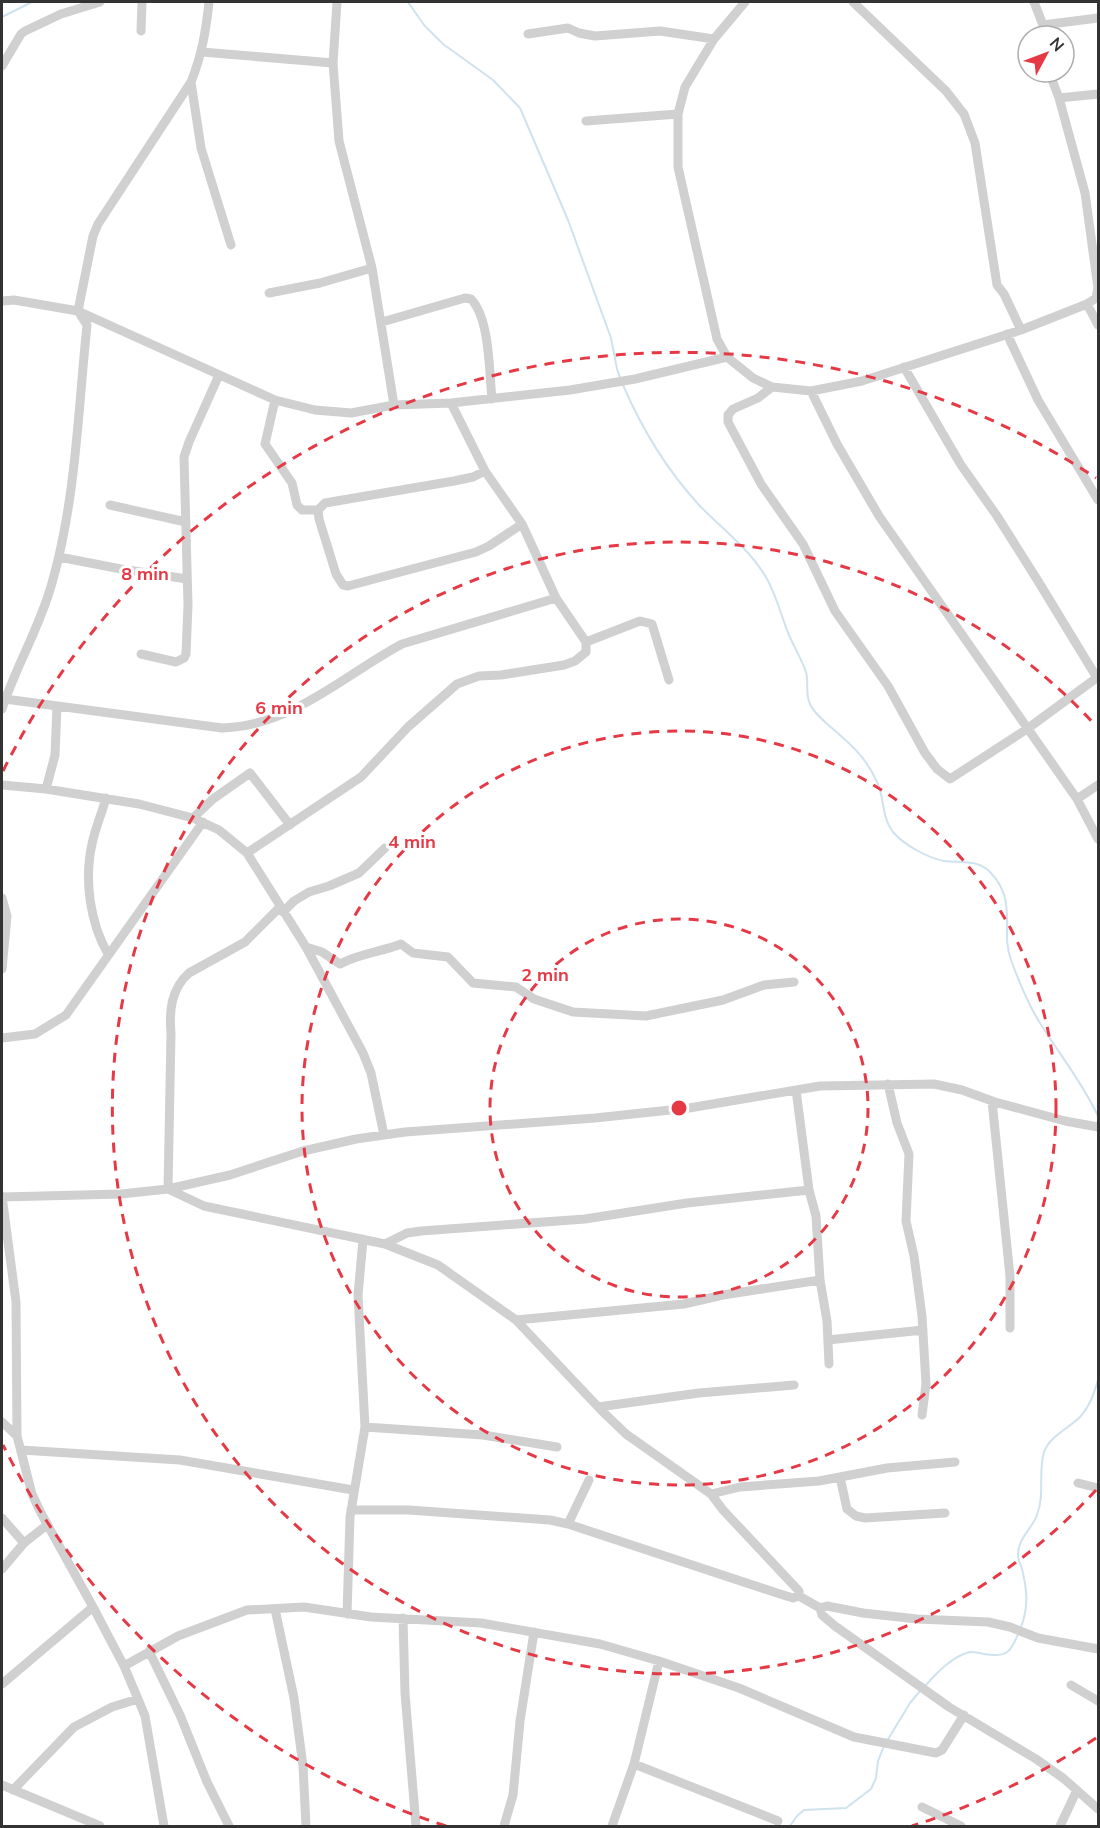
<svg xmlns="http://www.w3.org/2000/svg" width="1100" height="1828" font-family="Mulish,sans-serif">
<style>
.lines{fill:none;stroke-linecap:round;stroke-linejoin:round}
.stream{stroke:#cfe2ee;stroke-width:2}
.minor{stroke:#d0d0d0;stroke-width:9}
.ring{fill:none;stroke:#e63946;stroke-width:3;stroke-dasharray:10 8}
.centre{fill:#e63946;stroke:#fff;stroke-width:3}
.ring-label{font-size:18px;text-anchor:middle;font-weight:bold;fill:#e63946;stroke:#fff;stroke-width:6;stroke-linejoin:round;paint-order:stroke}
</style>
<rect width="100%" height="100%" fill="#fff"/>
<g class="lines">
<path class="stream" d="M408 2 424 25 443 44 493 80 520 108 568 220 611 338 617 369 621 380
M2 17 32 2
M623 385C642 429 666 469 699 505 722 529 751 550 767 579 777 597 781 616 789 635 794 647 802 660 806 672 809 683 805 694 810 704 816 717 832 727 842 737 855 748 869 764 876 780 885 796 881 817 893 832 904 845 928 858 944 861 962 863 978 859 991 873 1018 902 1000 930 1011 960 1019 982 1028 1004 1040 1023 1060 1055 1082 1082 1098 1116
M1021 1627C1029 1606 1027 1590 1022 1569 1021 1565 1018 1560 1018 1556 1017 1539 1032 1529 1037 1515 1045 1495 1038 1471 1044 1452 1050 1436 1069 1428 1080 1417 1090 1406 1094 1393 1098 1380
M924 1687C936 1674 952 1656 970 1652 974 1652 980 1653 984 1654 1007 1658 1011 1652 1019 1632
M887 1741 910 1703 920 1691
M790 1826 797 1816 804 1810 846 1808 871 1789 876 1778 878 1761 884 1746"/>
<path class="minor" d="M337 2 333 63 339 141 372 268 394 405
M745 2 714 39 685 87 678 114V167L717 339 727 357 753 378 772 387 811 391 862 381 1021 330 1087 304 1096 298 1098 288 1085 193 1059 98 1049 72
M853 2 946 91 964 114 975 143 997 285 1004 294 1021 330
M1034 2 1043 25 1044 36
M1043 25 1098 18
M141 31 142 2
M528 34 568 28 579 33 595 36 660 31 714 39
M202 52 333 63
M2 66 21 34 25 31 61 14 100 2
M191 82 201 148 231 245
M1059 98 1098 94
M586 121 678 114
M269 293 320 283 372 268
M2 301 14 300 78 311 275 400 315 410 351 413 394 405 451 403 570 390 635 379 727 357
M1087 304 1098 325
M382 322 465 298 471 299C490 319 489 371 492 399
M1007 334 1038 400 1098 500
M904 367 961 465 997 516 1038 581 1097 678
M772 387 758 398 733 409 728 415V422L761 484 803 544 835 611 888 686 925 753 937 769 950 779 1027 729 1098 677
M811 391 837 444 879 516 1077 799 1098 839
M275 400 265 444 292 483 297 505 302 510H318L325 503 454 481 473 477 485 471
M110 505 186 522
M318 510 319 519 336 574 343 585 348 586 476 552 489 546 522 524
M59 557 121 569 187 579
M586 642 640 621 652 624 669 680
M141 654 176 662 184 658 186 654 188 605 184 457 189 442 219 375
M5 699 222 728C292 726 344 675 402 644L556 598
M2 709C16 666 40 627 52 583 76 499 78 411 87 325L78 311 93 236 98 224 191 82C202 55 206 30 209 2
M2 785 46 789 139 804 193 818 219 830 247 853 306 947 363 1053 371 1073 384 1135
M46 789 55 755 57 706
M106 798C102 813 95 829 92 844 84 880 90 923 108 954
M1077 799 1098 785
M193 818 213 799 250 773 290 825
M247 853 361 777 408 727 457 684 479 676 501 675 564 665 575 661 586 652V642L556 598 522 524 485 471 451 403
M2 898 7 916 2 969
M283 912 294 901 309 892 329 886 359 873 385 848
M306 947 322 952 340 964C360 953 381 952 401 944L413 953 448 957 473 983 516 987 534 999 573 1012 646 1016 723 1000 764 985 794 982
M2 1038 35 1034 66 1015 203 822
M888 1084 897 1123 909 1154 906 1221 914 1256 922 1316 926 1384 922 1415
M796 1090 809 1190 816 1216 820 1280 827 1321 829 1364
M992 1101 1010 1276V1328
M168 1189 204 1206 385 1244 438 1265 516 1320 601 1410 626 1434 711 1494 723 1510 799 1591V1596
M168 1189 171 1033C169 1011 171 989 189 973L245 942 280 907
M2 1196 16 1302 17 1436 32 1494 41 1513 93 1607 124 1666 138 1699 145 1716 164 1826
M2 1197 121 1194 168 1189 230 1175 303 1151 356 1139 405 1132 595 1118 689 1108 820 1086 934 1084 962 1090 995 1102 1065 1121 1098 1127
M385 1244 407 1233 421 1231 585 1219 687 1203 809 1190
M516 1320 684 1304 723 1295 820 1280
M828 1340 923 1330
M598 1407 699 1393 794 1385
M2 1422 17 1436
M365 1427 483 1435 557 1447
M21 1450 180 1460 353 1490
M840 1477 847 1509 856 1516 865 1518 945 1513
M1078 1483 1098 1488
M711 1494 740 1487 819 1481 887 1468 955 1462
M351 1510H409L550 1520 568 1524 780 1594 793 1598 799 1596 820 1608 827 1606 863 1613 917 1619 988 1622 1010 1627 1038 1638 1098 1649
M2 1518 24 1543
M568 1524 589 1480
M2 1569 24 1543 47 1525
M820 1608 822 1615 835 1626 949 1707 1036 1759 1063 1778 1098 1809
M275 1609 294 1698 303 1766 306 1826
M347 1614 350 1517 365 1427 358 1295 363 1240
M403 1618 405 1693 416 1826
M149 1651 180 1715 207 1782 229 1826
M124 1666 178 1636 247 1610 304 1607 371 1617 481 1623 600 1644 659 1661 739 1688 854 1737 936 1753 942 1750 964 1715
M2 1684 93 1607
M1071 1685 1098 1701
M634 1764 778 1821
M2 1785 100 1826
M13 1790 74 1727 112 1707 138 1699
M922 1807 961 1826
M504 1826 513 1795 520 1721 534 1632
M612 1826 634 1764 659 1661
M1060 1826 1077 1790"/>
</g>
<g class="ring">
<circle cx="679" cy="1108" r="189"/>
<circle cx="679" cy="1108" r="377"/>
<path d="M1096 1490A566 566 0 1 1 1096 726"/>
<path d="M1096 1738A755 755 0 0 1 912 1826M446 1826A755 755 0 0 1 3 1445M3 771A755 755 0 0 1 1096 478"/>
</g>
<circle cx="679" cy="1108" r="9" class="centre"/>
<g class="ring-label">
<text x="145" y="580">8 min</text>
<text x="279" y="714">6 min</text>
<text x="412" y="848">4 min</text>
<text x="545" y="981">2 min</text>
</g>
<rect width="1100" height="1828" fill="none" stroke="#333333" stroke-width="6"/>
<g transform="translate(1046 54) rotate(49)"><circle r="28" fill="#ffffff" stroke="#adadad" stroke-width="1.5"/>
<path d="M0-4.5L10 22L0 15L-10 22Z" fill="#e63946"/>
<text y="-9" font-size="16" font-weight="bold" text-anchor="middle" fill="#333333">N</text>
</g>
</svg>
